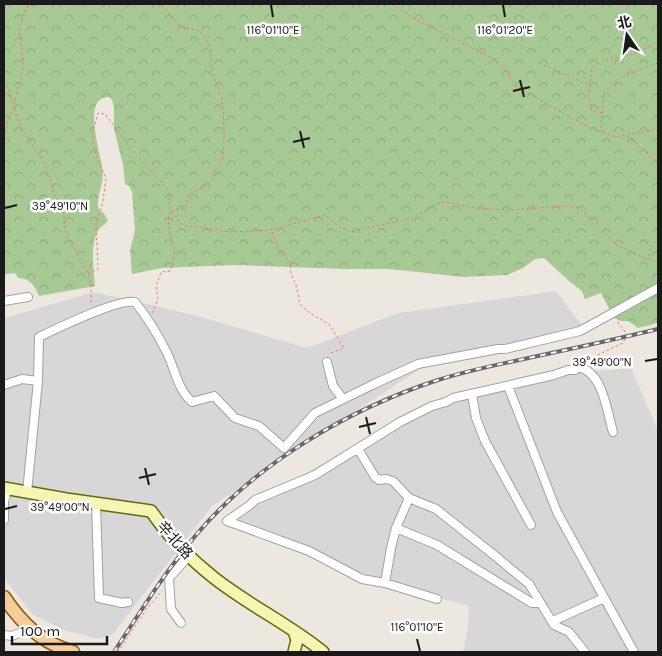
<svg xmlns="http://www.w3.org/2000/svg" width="662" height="656" font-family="Karla,'Noto Sans SC',sans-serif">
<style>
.residential{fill:#d8d7d7}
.forest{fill:url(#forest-crowns)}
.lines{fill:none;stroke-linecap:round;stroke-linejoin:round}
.street-casing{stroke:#a1a1a1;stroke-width:10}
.secondary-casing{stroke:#636b08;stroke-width:14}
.primary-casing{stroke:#8c5b05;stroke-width:15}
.path{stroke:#f47268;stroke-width:1;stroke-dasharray:2.5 2.5;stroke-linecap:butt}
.street{stroke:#fff;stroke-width:8}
.secondary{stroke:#f5f6b3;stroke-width:11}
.primary{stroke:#f8cc99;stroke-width:12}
.rail-casing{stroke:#686868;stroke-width:4}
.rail{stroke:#fff;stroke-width:2;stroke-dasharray:5.5;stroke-linecap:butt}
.ticks{fill:none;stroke:#1a1a1a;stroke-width:2}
.labels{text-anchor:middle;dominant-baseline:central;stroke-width:5;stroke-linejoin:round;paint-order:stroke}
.street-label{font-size:15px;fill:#1a1a1a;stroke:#fff}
.ticks-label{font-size:12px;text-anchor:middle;fill:#1a1a1a;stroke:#fff;stroke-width:5;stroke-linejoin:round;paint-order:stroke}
</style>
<defs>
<pattern id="forest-crowns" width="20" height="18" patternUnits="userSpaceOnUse" patternTransform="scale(1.25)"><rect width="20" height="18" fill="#a7ca95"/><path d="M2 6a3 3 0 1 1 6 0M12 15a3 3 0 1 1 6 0" fill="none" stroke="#8fad80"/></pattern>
</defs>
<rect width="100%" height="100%" fill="#ece8e0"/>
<path class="residential" d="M556 291 584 328 432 361 212 506 112 635 98 639 64 630 32 614 4 578V318L94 292 194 315 307 348 398 313Z
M631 368 658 431V652H463L468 626 469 606 398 586 220 522 408 415 549 375Z"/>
<path class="forest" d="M4 4H658V323L638 328 628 321H621L614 318 601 293 585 299 582 291 570 282 544 258 535 259 523 268 507 275 464 277 389 269H345L234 265 162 268 132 274 130 250 135 231 132 192 129 186 125 184 123 165 114 129V107L112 100 109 97C80 97 102 155 103 173 103 185 97 196 98 207L101 212 104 213 108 221C105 225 102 225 99 229 89 244 94 269 95 286L39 296C34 284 30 279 18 278L15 273 4 274Z"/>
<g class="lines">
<defs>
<path id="street" d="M4 301 28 297
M327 362 333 386 343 399
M4 385 22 379 38 381
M508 386 557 512 634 652
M472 394 476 418 485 441 531 525
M358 449 375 477 379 480 386 479 393 481 409 498 436 509 494 555 529 584 554 625 569 632 585 652
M27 492 38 381 39 337C56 329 119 298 135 302 147 317 157 333 166 351 175 368 177 389 192 402L214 396 235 418 259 426 284 448 315 413 374 384 418 364 498 349H505L580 331 658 288
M96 503 99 598 122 603 128 602
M4 520V502L7 489
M396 528 437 545 532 603H540
M385 583 391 548 396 528 409 498
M437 599 385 583 362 579 309 551 227 521 250 505 255 500 315 475 400 422 432 406 446 402 453 398 554 375 568 370H575L578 367C603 371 607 412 613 432
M553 621 604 598
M181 623 171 609 169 578 189 556
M4 635 12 636 29 629"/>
<path id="secondary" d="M4 488 66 499 151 511C168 536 189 558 213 577 248 605 289 624 323 652
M294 652 297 640 294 631"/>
<path id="primary" d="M4 597C22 624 42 643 73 652"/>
</defs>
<use href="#street" class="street-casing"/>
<use href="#secondary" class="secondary-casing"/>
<use href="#primary" class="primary-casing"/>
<path class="path" d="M392 4 410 16 499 62C506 70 510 79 517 87L592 129 616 137 654 130 658 131
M633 4H636
M544 65 589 85
M4 81C12 93 13 107 18 120 25 139 41 152 47 170 53 184 51 199 64 208 62 239 75 248 88 273 92 281 91 295 91 305
M14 104 24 65 19 30 26 7 43 4
M602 113 592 111 588 96 592 68 602 61 634 54 658 42
M604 132 601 127 604 92 621 77 658 63
M627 136 646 152 658 164
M4 138 8 119 13 108
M272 232 279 251 290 261 291 274 296 285 300 304 308 312 329 324 344 348 328 354
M88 274 98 269 96 224 103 201 106 178 96 155 92 135 98 113 105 114 135 154 164 185 169 195 170 211 183 225 229 232 271 230 324 215 340 227 350 232 413 218 437 204 445 202 474 208 510 210 565 206 580 208 604 231 613 243 648 260 651 247 658 239
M152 313 158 300 156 286 161 272 170 271C182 244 163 235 170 211L185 208 189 194 207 185 214 177V171C216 169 218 168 220 166 226 157 224 112 222 101 217 80 208 72 212 49L199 30C178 30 172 18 161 4
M586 363 587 360 623 343 626 336 624 330 618 323 620 318
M118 652 148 607 162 591"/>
<use href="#street" class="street"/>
<use href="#secondary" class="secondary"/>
<use href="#primary" class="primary"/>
<defs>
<path id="rail" d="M114 652C140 612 165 572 196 535 257 463 349 409 438 380 469 370 501 364 533 357 575 348 617 339 658 329"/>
</defs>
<use href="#rail" class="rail-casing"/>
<use href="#rail" class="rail"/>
</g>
<path class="ticks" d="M271 5 273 17M503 5 505 17M520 80 524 97M513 91 530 87M300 131 304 148M293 142 310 138M5 208 17 205M645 361 657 359M366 417 370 434M359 427 376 423M145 468 149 485M139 478 156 474M5 509 17 506M417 639 420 651"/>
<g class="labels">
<g class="street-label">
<text transform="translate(175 540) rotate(48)">辛北路</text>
</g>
</g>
<g class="ticks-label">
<text x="273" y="34">116°01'10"E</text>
<text x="505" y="34">116°01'20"E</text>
<text x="60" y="210">39°49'10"N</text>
<text x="602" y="366">39°49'00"N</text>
<text x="60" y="511">39°49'00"N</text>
<text x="417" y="631">116°01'10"E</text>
</g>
<rect width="662" height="656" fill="none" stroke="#1a1a1a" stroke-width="10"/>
<g transform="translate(627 35) rotate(347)" stroke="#ffffff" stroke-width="4" paint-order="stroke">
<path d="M0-4L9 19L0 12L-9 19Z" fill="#1a1a1a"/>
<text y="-8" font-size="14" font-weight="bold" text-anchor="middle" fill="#1a1a1a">北</text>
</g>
<path d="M12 636v8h95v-8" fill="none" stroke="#1a1a1a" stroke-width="2.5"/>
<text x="20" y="636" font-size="15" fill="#1a1a1a" stroke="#ffffff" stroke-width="4" paint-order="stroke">100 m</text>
</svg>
